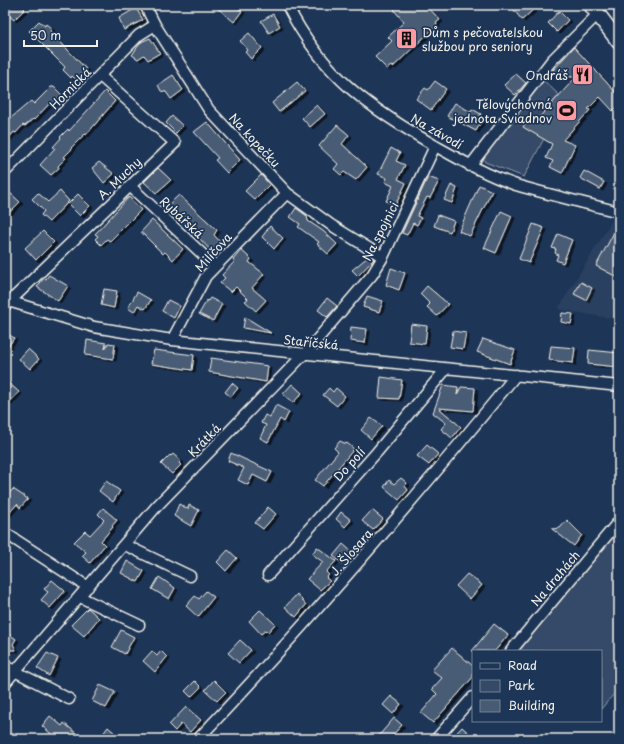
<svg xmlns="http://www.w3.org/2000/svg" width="624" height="744" font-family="'Playpen Sans',sans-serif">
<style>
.built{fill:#2a4060}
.green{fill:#354a67;stroke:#949ea8}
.building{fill:#485b74;stroke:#f4f1e8;filter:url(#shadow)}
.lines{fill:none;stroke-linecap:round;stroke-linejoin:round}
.street-casing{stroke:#f4f1e8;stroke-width:13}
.secondary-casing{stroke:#f4f1e8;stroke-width:17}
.street{stroke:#1d3557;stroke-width:10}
.secondary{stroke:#1d3557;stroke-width:14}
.labels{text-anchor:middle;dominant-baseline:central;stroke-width:3.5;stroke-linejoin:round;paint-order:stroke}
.poi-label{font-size:12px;fill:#f4f1e8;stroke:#1d3557;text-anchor:end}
.street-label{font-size:12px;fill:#f4f1e8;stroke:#1d3557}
</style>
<defs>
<filter id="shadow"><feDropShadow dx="3" dy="2" stdDeviation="0" flood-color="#0009"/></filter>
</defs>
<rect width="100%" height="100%" fill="#1d3557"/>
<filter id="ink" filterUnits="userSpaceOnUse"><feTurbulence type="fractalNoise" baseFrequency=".025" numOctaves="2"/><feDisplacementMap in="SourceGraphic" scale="8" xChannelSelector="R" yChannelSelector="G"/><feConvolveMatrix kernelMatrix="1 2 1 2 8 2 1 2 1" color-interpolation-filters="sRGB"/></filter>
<g filter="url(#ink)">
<path class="built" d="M613 219 619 223V320L558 309Z"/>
<path class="green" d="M541 78 559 95 544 112 550 127 524 177 485 162 483 157Z
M619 528V688L601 709V651H519Z"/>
<path class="building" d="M8 5H20L25 9 14 20 5 12V8Z
M214 5H234L242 11 234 22Z
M399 5H426L440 20 436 23 437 25 393 67 391 66 387 69 375 57 392 41 388 37 404 22 394 10Z
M517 5H530L534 9 522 20 513 9Z
M136 8 143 20 124 30 119 18Z
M559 11 568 20 557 32 548 23Z
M273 14 280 26 269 33 261 21Z
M39 21 45 26 46 24 52 29 50 31 86 69 76 80 72 76 71 78 63 70 65 67 29 31Z
M249 33 262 48 251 59 245 52 248 50 240 41Z
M150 38 160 53 148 60 144 55 138 59 132 55 141 42Z
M574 47 619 96V105L613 111 600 97 588 109 590 110 563 140 575 145 562 173 550 167 553 161 546 158 552 144 523 127 529 118 535 122 576 77H559L553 70Z
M516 74 526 83 515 95 504 85Z
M173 75 183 90 171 99 166 92 161 91 158 85Z
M435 81 446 89 431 110 416 99 425 88 428 90Z
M297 82 305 91 279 112 272 103Z
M51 87H54L62 95 53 104 51 102 34 120 33 119 25 126 23 125 16 133 14 132 5 142V123L31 101 34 104Z
M105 91 115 101 86 135 85 134 71 148 72 149 64 157 66 158 58 166 59 168 51 175 40 165 55 148 53 147 61 138 60 137 68 129 69 131Z
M455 103 471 112 472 109 481 114 479 118 482 120 476 131 447 116Z
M317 105 325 114 310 127 302 118Z
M172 116 183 126 176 133 166 123Z
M207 122 240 160 227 173 215 160 218 158 194 132Z
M337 125 349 135 342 144 367 167 356 180 344 172 341 175 334 169 338 164 319 146Z
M391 148 400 153 396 161 405 165 398 179 406 183 395 206 386 201 393 186 385 182 387 178 378 174Z
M99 162 114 174 104 183 92 168Z
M158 168 171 180 156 193 144 182Z
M584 171 604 182 600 189 580 178Z
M261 175 270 185 255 200 245 191Z
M428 177 439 181 430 198 427 197 417 216 421 218 417 225 413 223 407 235 402 233Z
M451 185 457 188 452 203 444 200Z
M479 185 492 191 470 236 459 231Z
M60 191 69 201 49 222 41 215 44 211 32 199 38 193 48 202Z
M9 192 20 202 5 217V196Z
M78 194 90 206 80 216 68 204Z
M179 195 217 230 214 235 223 245 214 254 168 205Z
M129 197 141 210 110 241 107 239 101 245 95 239 98 236 95 234Z
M296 208 307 216 308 221 323 231 337 244 328 254 317 244 319 242 298 227 300 224 290 217Z
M501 211 512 216 496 253 484 248Z
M438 215 454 221 450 232 434 226Z
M152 220 183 249 173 260 165 252 163 254 141 232Z
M619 223V272L617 277 596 266Z
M533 224 544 228 529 263 519 259Z
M270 226 283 238 274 249 262 237Z
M43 231 54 242 36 260 25 248Z
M558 234 572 240 563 263 556 260 558 255 555 253 556 249 552 248Z
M241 250 251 259 249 262 264 274 252 288 266 300 256 311 245 301 248 299 236 287 231 292 220 283 225 278 222 275 235 261 233 260Z
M369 256 374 259 358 276 352 270Z
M391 268 405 273 399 290 386 285Z
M49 275 68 286 58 301 37 287 44 278 46 279Z
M581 282 592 288 586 300 574 294Z
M427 286 448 304 437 316 427 307 430 304 420 294Z
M104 289 117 291 114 308 101 305Z
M137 292 151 300 145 309 138 305 134 312 128 308Z
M367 296 383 301 379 312 363 307Z
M210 298 222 304 213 321 199 314 207 300 208 301Z
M327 298 337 306 327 317 318 310Z
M168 300 180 306 174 318 162 311Z
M562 313 573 314 571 324 561 322Z
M245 317 271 333 243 328Z
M411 324 427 326 425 344 409 342Z
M351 327 367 329 365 343 350 341Z
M453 331 466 333 463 349 450 347Z
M5 332 14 338 5 351Z
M483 339 515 350 510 364 477 352Z
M87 340 106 343 105 349 108 343 115 344 113 359 85 355Z
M551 346 575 348 573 363 549 360Z
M28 349 39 359 30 369 19 359Z
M154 350 194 355 192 370 151 364Z
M589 350 619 353 618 367 588 364Z
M211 358 268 366 266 382 209 372Z
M381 377 402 380 399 399 379 398Z
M5 380 19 392 9 403 5 400Z
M232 383 238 388 231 397 225 392Z
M292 384 302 393 293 403 283 394Z
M443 385 458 387 457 395 461 387 475 388 473 411 439 408 461 427 452 438 441 429 446 423 433 413Z
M329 388 333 392 336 388 345 396 337 406 323 395Z
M276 405 289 412 284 422 280 419 268 442 260 438 266 425 261 423 265 415 270 417Z
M371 418 382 426 371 439 361 430Z
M340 441 346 444 347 443 354 449 323 486 315 480 338 452 334 448Z
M427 445 438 454 429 465 417 456Z
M231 453 272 472 267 482 253 475 248 485 238 480 244 468 228 461Z
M173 454 181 461 179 463 181 465 172 474 161 464 170 455 171 456Z
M401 478 407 483 405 486 408 490 399 500 384 487 389 480 394 484Z
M106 481 120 491 113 502 99 491Z
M13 489 28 499 20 508 17 504 5 518V498Z
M179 504 188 509 189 505 199 510 191 526 174 516Z
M268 507 276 514 263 529 255 523Z
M103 508 117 520 112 526 113 527 101 541 105 545 90 563 82 556 86 552 74 542 85 531 90 535 104 520 98 514Z
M372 510 383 519 373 530 362 521Z
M341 512 351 520 345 527 336 519Z
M567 520 582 535 574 546 552 529 560 528Z
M343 544 354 554 344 565 333 556Z
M317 547 336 561 326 572 329 575 326 578 330 581 320 590 307 579 323 562 312 554Z
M228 550 237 558 226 571 217 562Z
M127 561 144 571 138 582 121 573Z
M467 574 482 585 470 599 456 586Z
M159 577 175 588 169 599 152 589Z
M52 580 65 591 50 608 41 600 48 592 44 589Z
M206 591 214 597 198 617 186 606 195 596 199 599Z
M297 594 306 605 296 617 285 607Z
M88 608 99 618 84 636 71 625Z
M260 610 275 624 268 632 266 630 261 634 249 621Z
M494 624 508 635 495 651H472Z
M5 629 7 633 16 639 13 644 16 650H9L5 655Z
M121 630 134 637 125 654 112 647Z
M240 640 251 650 239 663 228 653Z
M452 648 473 666V677L433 723 421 713 437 694 432 689 442 678 432 670Z
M152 651 157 656 161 651 167 657 155 672 143 661Z
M47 653 58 658 49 676 37 668Z
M214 680 226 692 217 701 205 690Z
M195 681 201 687 191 697 185 691Z
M100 685 115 692 106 708 92 701Z
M391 696 401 704 393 714 383 705Z
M186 707 201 720 190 732 181 724 175 731 169 725Z
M50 716 62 726 64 723 83 739H57L42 726Z
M394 718 402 725 389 739H376Z
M108 727 117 735 114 739H99Z
M462 727 475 739H451Z"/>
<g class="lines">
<defs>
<path id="street" d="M145 5 155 25 209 110 287 193 331 225 383 257
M287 5C323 77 372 110 439 148 464 162 489 176 516 185 550 195 585 203 619 212
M470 166 552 60 598 14
M5 172 139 35 155 25
M130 186 215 266
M5 300 94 327 172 340 619 386
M6 305 175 143 100 76
M172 340 206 276 287 193
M5 533 88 587
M125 545 190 576
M268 575 377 452 446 369
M80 597 139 625
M511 651 619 521
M5 666 69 699
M5 683 156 507 309 349 372 275 383 257 435 146
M198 739C309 622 414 500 516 375
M436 739 473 697"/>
<path id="secondary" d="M591 5 619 42"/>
</defs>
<use href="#street" class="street-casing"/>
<use href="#secondary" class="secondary-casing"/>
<use href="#street" class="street"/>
<use href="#secondary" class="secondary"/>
</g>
</g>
<defs>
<symbol id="building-square" viewBox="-11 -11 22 22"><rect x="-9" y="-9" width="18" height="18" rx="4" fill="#ff9aa2" stroke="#1d3557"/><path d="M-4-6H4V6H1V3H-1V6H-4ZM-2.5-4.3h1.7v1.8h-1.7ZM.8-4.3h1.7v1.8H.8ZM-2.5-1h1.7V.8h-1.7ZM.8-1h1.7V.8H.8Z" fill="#111"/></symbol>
<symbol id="restaurant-square" viewBox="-11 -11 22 22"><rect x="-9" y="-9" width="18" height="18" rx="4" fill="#ff9aa2" stroke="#1d3557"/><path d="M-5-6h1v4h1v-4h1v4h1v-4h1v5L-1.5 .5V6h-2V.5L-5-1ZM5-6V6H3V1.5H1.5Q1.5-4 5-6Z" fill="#111"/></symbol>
<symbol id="stadium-square" viewBox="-11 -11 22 22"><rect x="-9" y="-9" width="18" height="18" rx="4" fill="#ff9aa2" stroke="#1d3557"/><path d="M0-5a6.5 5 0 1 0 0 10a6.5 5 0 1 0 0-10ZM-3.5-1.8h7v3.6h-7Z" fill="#111"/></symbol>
</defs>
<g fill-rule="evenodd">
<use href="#building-square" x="394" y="26" width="25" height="25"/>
<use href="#restaurant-square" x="570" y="62" width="25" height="25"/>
<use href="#stadium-square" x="554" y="98" width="25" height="25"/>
</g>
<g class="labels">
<g class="poi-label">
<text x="422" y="32" text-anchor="start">Dům s pečovatelskou<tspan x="422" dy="14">službou pro seniory</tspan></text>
<text x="568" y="75">Ondráš</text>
<text x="552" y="104">Tělovýchovná<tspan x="552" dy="14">jednota Sviadnov</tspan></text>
</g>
<g class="street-label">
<text transform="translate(70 88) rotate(-45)">Hornická</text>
<text transform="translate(437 131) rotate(30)">Na závodí</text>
<text transform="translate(255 140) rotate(47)">Na kopečku</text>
<text transform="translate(119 178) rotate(-44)">A. Muchy</text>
<text transform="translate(182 217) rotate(43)">Rybářská</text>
<text transform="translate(380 231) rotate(-63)">Na spojnici</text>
<text transform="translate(213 252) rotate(-48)">Milíčova</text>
<text transform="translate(311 342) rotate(6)">Staříčská</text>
<text transform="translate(204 440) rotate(-46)">Krátká</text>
<text transform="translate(349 464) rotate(-48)">Do polí</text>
<text transform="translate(351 552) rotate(-49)">J. Šlosara</text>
<text transform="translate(555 578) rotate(-50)">Na drahách</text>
</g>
</g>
<rect width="624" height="744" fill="none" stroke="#1d3557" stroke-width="20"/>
<rect x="10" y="10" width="604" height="724" fill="none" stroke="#f4f1e8" stroke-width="1.5" filter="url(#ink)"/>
<rect x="472" y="650" width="130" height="72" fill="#1d3557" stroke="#738091"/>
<rect x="480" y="663" width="20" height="6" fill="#1d3557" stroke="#738091"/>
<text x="508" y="670" font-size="12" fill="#f4f1e8">Road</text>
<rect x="480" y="680" width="20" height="12" fill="#354a67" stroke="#738091"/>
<text x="508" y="690" font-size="12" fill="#f4f1e8">Park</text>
<rect x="480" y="700" width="20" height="12" fill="#485b74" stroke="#738091"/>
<text x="508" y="710" font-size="12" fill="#f4f1e8">Building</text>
<path d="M24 40v6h73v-6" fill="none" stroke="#f4f1e8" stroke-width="2"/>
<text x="30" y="40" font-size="12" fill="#f4f1e8" stroke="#1d3557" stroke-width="3" paint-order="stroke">50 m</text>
</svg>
